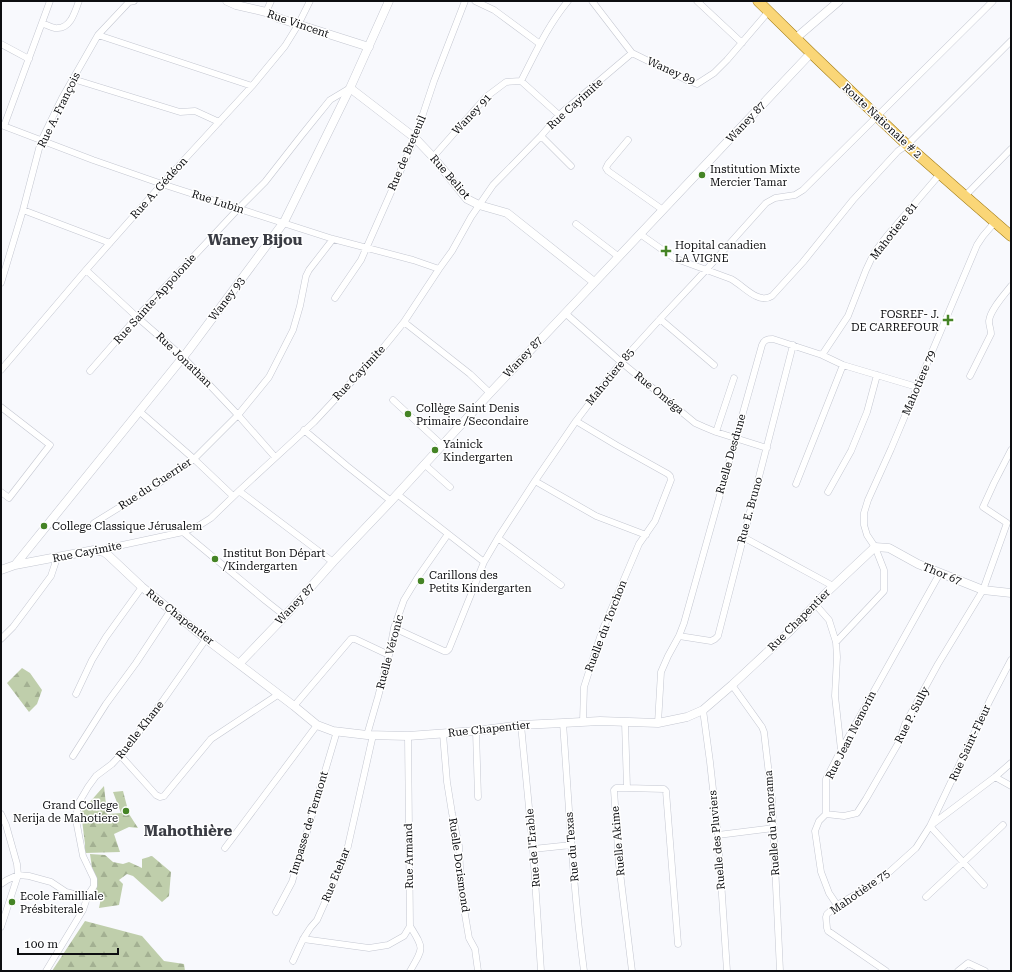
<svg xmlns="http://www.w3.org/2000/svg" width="1012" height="972" font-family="'Roboto Serif',serif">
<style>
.forest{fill:url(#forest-firs)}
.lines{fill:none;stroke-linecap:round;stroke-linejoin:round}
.minor-casing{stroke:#c4c7d1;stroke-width:7}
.tertiary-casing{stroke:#c4c7d1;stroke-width:9}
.primary-casing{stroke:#a47e19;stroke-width:11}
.minor{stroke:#fff;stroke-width:6}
.tertiary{stroke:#fff;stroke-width:8}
.primary{stroke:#fad677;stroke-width:10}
.poi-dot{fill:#458425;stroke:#fff;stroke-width:1.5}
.labels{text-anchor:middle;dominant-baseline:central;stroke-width:3;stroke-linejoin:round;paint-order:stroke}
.street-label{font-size:11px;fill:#0d0e11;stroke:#fff}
.poi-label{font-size:11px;fill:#0d0e11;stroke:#fff;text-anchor:start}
.district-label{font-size:15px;font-weight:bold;fill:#3a3c44;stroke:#fff}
</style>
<defs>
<pattern id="forest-firs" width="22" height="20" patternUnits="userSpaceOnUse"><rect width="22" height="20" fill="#bfceab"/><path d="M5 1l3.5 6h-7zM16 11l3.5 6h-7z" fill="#a3b092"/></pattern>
</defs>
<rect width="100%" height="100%" fill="#f8f9fd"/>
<path class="forest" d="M22 668 30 673 42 690 37 704 29 712 7 683Z
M104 786 107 814 121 813 113 792 123 791 129 814 138 828 129 827 114 834 120 852 85 853V844L81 812Z
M90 854 105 855 113 862 123 864 129 862 142 868V859L152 856 171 872 169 896 162 902 133 876 127 874 119 880 123 884 119 905 99 908 102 893 96 896Z
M85 921 142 936 164 961 184 964 185 971H52Z"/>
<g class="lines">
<defs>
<path id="minor" d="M475 1 494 10 540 44
M592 1 632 53 689 81 697 84 714 73 727 60 769 11
M697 1 742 43
M266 12 271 1
M42 23C47 25 53 29 58 28 71 28 75 11 79 1
M98 35 252 86
M1 44 29 59
M73 79 180 112 195 111 219 122
M521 81 559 115
M1 125 93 160 162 184 333 239 413 260 439 269
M4 126 50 1
M541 136 571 166
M628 140 608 164 606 168 608 171 663 210
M433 157 486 97 506 82 521 81C535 54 548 25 568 1
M965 196 1011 149
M23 210 110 243
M576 224 619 257
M640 234 674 258 731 279C743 285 758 305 772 296L803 262 853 200 898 151 907 145 1011 41
M86 270 137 317 183 357 238 415 275 457
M1 283 23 210 41 141 62 98 98 35 129 2 134 1
M335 298 361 260 415 138 434 81 465 1
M565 313 621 362 695 423 704 427 716 432 767 448
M660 319 714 365
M404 322 470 374 490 393
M822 355 848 316 866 270 874 253 886 237 940 174
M1 370 86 270 162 184 252 86 285 46 298 25 310 1
M90 371 137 317 238 209 265 182 301 136 330 100 350 88
M970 376 991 334C991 329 989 326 989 321 990 310 1004 295 1011 286
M393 400 442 445
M1 407 50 445 9 498 1 492
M139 411 194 459 233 496
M576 421 616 445 668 474 670 476 671 480 655 521 639 544 602 631 584 687 583 722
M304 430 347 466 391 501
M716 432 734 378
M424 464 450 487
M535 481 596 516 646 535
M796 484 843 365
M239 491 333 562
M828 492 851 451 867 412 877 375
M397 494 484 562
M94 523 167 478 194 459 238 415 269 377 293 330 300 306 306 276 309 270 333 239
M183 532 266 601 285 616
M743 537 833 586
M498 538 561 585
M99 550 183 532 200 525 211 518 239 491 314 422 383 348 404 322 439 269 452 251 471 217 493 185 541 136 559 115 632 53
M815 604 829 620 836 642 837 657 835 696 841 750
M394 628 444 651H447L449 649 484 562 498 538 535 481 576 421 621 362 660 319 706 270 766 203 775 198 795 195 803 190 993 1
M679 636 711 641 715 639 718 636 793 345
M1 639 13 627 28 607 51 576 55 564V558
M836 642 884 591V570L875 547 867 535 864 525V513L868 500 891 449 977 245 983 236 995 222
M732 685 762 727 764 732 772 800 780 971
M76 694 92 660 106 637 142 587
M294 706 351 639H355L389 655
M703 710 710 762 718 835 727 971
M625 722 627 788H616L614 790 619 864 632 971
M563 723C569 805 573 889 584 971
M658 723 661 672 668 656 679 636 684 623 762 345C764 340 767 339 773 339L822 355 843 365 917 387
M521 725 533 849 541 971
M476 731 478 797
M443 734 447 782 452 813 459 846 461 891 469 938 475 949 478 971
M367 735 378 697 389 655 394 628 404 600 418 577 448 534
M408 736 410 926C424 949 424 947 410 971
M120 755 156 795 160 797 164 796 211 739 279 694
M73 756 106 704 136 663 171 610
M995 777 1011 786
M627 788 664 789 666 791 678 944
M1 814 6 825 17 864 18 875 1 927
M826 814 844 816 857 813 866 799 899 742 905 724 938 664 983 590 1007 523 983 507 994 483 1011 450
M718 835 774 828
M225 848 317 725
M533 849 571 845
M1 884 7 880 18 875 29 876 51 882 66 892 74 894 88 895
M984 885 930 826 990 700 1011 660
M926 897 1003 825
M837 905 829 893 821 872 815 831 819 821 826 814V779L841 750 940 573
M276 912 292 882 337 731
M303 939 369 948 388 945 404 936 410 926
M293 961C300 946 305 932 317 920L346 855 373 735
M46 971 83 910 88 895 94 886V879L83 856 76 820 78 804 88 787 96 776 112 764 127 748 164 699 206 639
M886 971 828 931 827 928 826 917 827 914 837 905 865 889 886 875 916 848 930 826 995 777 1011 763
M958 971 968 963 985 971"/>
<path id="tertiary" d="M227 1 236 5 266 12 278 18 369 47
M796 38 839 1
M350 88 415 138 433 157 467 199 479 205 507 213 594 282
M15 565 188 351 284 222 350 88 389 1
M1 570 15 565 94 550 104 552 108 555 142 587 206 639 294 706 317 725 333 731 367 735 408 736 476 731 521 725 563 723 600 721 658 723 687 717 703 710 732 685 790 631 826 593 875 547 889 548 918 564 983 590 1011 593
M239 664 285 616 333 562 391 501 490 393 811 53"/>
<path id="primary" d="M758 1 811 53 907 145 965 196 1011 236"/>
</defs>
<use href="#minor" class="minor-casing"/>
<use href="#tertiary" class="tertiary-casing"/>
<use href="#primary" class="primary-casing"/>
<use href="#minor" class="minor"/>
<use href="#tertiary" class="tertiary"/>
<use href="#primary" class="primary"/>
</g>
<g class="poi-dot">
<circle cx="702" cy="175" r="4"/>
<path d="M664 245h4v4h4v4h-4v4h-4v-4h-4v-4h4z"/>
<path d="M946 314h4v4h4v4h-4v4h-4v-4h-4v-4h4z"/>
<circle cx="408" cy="414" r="4"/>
<circle cx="435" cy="450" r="4"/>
<circle cx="44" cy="526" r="4"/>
<circle cx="215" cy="559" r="4"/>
<circle cx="421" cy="581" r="4"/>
<circle cx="126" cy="811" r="4"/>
<circle cx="12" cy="902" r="4"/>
</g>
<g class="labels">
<g class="street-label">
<text transform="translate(298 24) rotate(19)">Rue Vincent</text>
<text transform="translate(671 71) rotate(24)">Waney 89</text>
<text transform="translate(575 104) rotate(-42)">Rue Cayimite</text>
<text transform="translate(59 110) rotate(-64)">Rue A. François</text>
<text transform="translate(472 114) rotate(-47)">Waney 91</text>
<text transform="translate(882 121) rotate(43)">Route Nationale # 2</text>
<text transform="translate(746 122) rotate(-47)">Waney 87</text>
<text transform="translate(407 153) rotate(-67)">Rue de Breteuil</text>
<text transform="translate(450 177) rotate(49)">Rue Beliot</text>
<text transform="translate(159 188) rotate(-48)">Rue A. Gédéon</text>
<text transform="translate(218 202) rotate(18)">Rue Lubin</text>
<text transform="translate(894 231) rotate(-52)">Mahotiere 81</text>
<text transform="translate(155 299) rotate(-48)">Rue Sainte-Appolonie</text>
<text transform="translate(227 299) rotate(-53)">Waney 93</text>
<text transform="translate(523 357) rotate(-47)">Waney 87</text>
<text transform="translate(184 360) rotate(44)">Rue Jonathan</text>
<text transform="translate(359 373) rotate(-47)">Rue Cayimite</text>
<text transform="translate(610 377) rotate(-51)">Mahotiere 85</text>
<text transform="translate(919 383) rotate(-67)">Mahotiere 79</text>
<text transform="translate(659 393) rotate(39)">Rue Oméga</text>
<text transform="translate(731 454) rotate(-74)">Ruelle Desdune</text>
<text transform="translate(155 484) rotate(-33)">Rue du Guerrier</text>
<text transform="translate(750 510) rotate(-75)">Rue E. Bruno</text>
<text transform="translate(87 552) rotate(-11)">Rue Cayimite</text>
<text transform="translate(942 574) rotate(22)">Thor 67</text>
<text transform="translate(295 604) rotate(-47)">Waney 87</text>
<text transform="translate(180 617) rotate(38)">Rue Chapentier</text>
<text transform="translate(799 620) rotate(-45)">Rue Chapentier</text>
<text transform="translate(606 626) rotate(-69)">Ruelle du Torchon</text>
<text transform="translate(390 652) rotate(-75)">Ruelle Véronic</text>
<text transform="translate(912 715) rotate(-63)">Rue P. Sully</text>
<text transform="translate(489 729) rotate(-6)">Rue Chapentier</text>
<text transform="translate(140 730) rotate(-52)">Ruelle Khane</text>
<text transform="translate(851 735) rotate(-63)">Rue Jean Nemorin</text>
<text transform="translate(970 743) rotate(-65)">Rue Saint-Fleur</text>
<text transform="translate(309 823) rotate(-73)">Impasse de Termont</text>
<text transform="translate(772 823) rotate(-94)">Ruelle du Panorama</text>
<text transform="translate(717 840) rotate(-95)">Ruelle des Pluviers</text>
<text transform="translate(618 841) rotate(-95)">Ruelle Akime</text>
<text transform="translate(572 847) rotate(-95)">Rue du Texas</text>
<text transform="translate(533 848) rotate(-95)">Rue de l'Erable</text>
<text transform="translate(409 856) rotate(-91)">Rue Armand</text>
<text transform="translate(459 865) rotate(82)">Ruelle Dorismond</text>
<text transform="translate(336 875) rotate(-68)">Rue Etehar</text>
<text transform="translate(860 892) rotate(-35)">Mahotière 75</text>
</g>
<g class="poi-label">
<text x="710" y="169">Institution Mixte<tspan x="710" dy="13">Mercier Tamar</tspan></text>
<text x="675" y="245">Hopital canadien<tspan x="675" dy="13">LA VIGNE</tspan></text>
<text x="939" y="314" text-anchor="end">FOSREF- J.<tspan x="939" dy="13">DE CARREFOUR</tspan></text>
<text x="416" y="408">Collège Saint Denis<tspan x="416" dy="13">Primaire /Secondaire</tspan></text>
<text x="443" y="444">Yainick<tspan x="443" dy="13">Kindergarten</tspan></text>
<text x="52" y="526">College Classique Jérusalem</text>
<text x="223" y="553">Institut Bon Départ<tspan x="223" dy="13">/Kindergarten</tspan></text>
<text x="429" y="575">Carillons des<tspan x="429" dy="13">Petits Kindergarten</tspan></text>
<text x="118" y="805" text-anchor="end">Grand College<tspan x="118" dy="13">Nerija de Mahotiere</tspan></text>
<text x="20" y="896">Ecole Familliale<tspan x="20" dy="13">Présbiterale</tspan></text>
</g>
<g class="district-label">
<text x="255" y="240">Waney Bijou</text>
<text x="188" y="831">Mahothière</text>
</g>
</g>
<rect width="1012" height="972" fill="none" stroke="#0d0e11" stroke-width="4"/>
<path d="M18 948v6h100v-6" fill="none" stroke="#0d0e11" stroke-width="2"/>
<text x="24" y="948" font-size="12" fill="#0d0e11" stroke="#ffffff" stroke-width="3" paint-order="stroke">100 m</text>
</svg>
